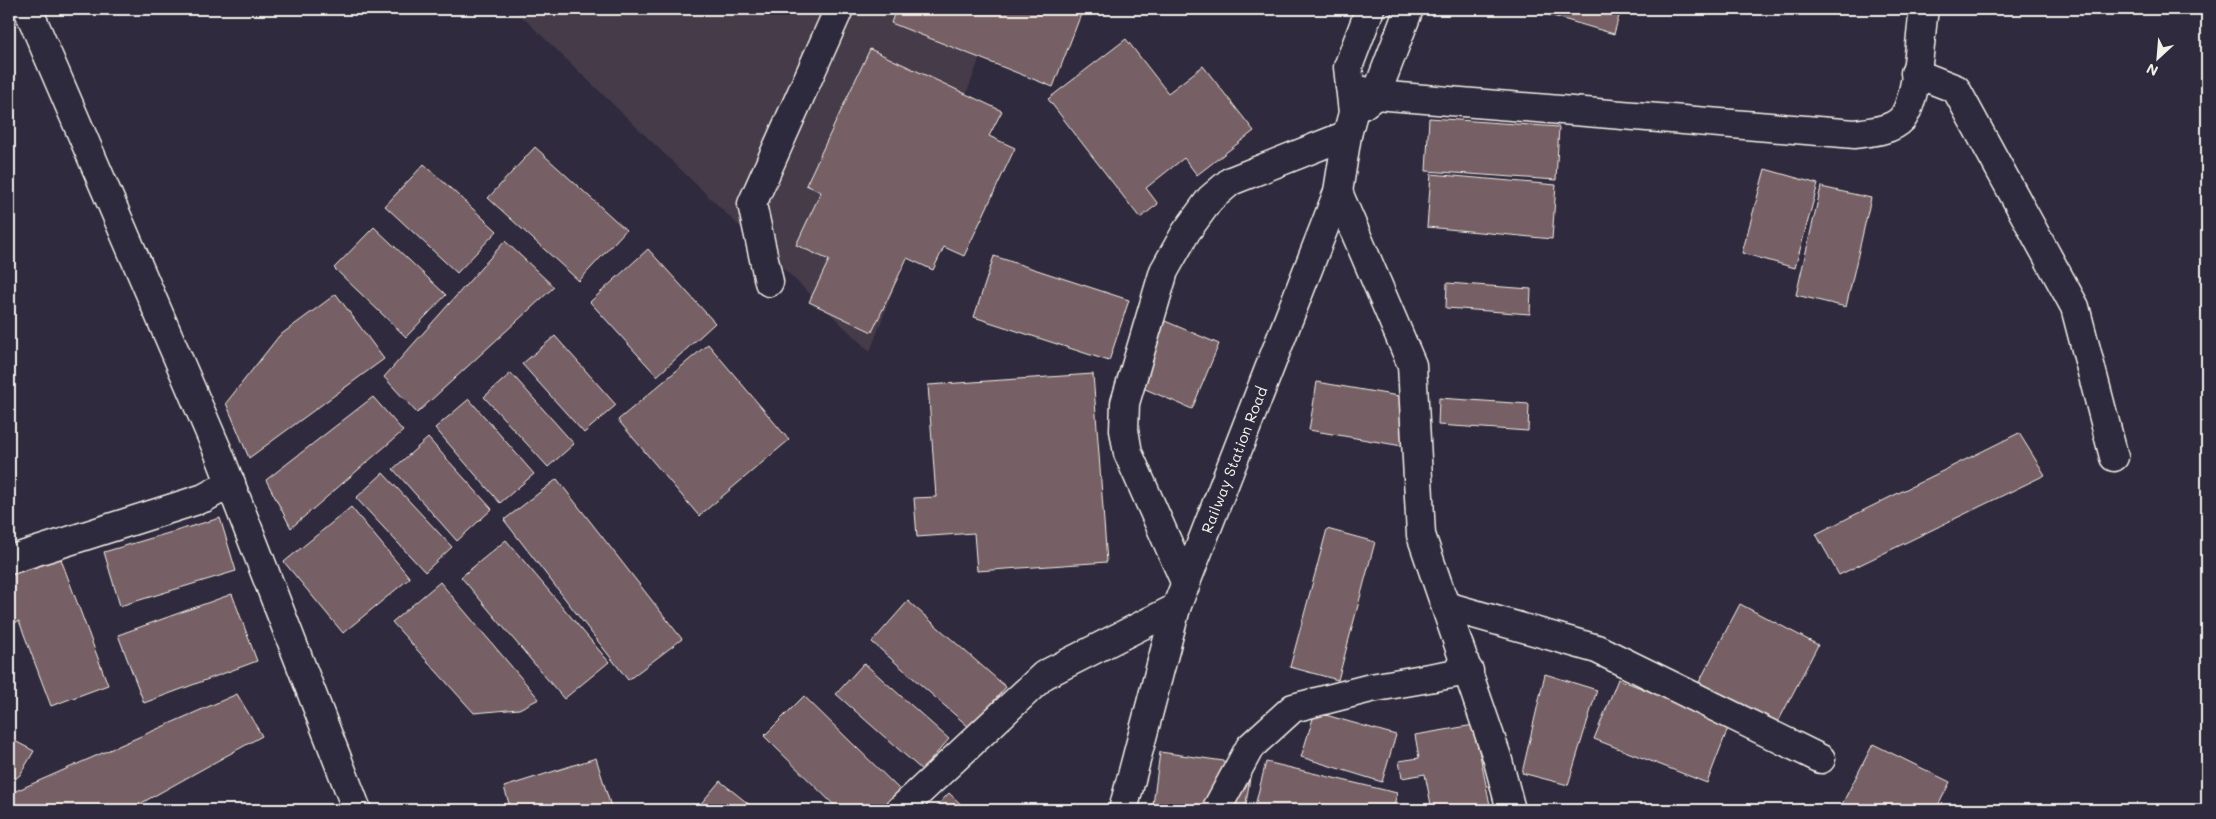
<svg xmlns="http://www.w3.org/2000/svg" width="2216" height="819" font-family="Mali,sans-serif">
<style>
.built{fill:#453a49}
.building{fill:#776165;stroke:#f4f1e8}
.lines{fill:none;stroke-linecap:round;stroke-linejoin:round}
.minor-casing{stroke:#f4f1e8;stroke-width:31}
.minor{stroke:#2f2a3d;stroke-width:28}
.labels{text-anchor:middle;dominant-baseline:central;stroke-width:4;stroke-linejoin:round;paint-order:stroke}
.street-label{font-size:15px;fill:#f4f1e8;stroke:#2f2a3d}
</style>
<rect width="100%" height="100%" fill="#2f2a3d"/>
<filter id="ink" filterUnits="userSpaceOnUse"><feTurbulence type="fractalNoise" baseFrequency=".02" numOctaves="2"/><feDisplacementMap in="SourceGraphic" scale="10" xChannelSelector="R" yChannelSelector="G"/><feConvolveMatrix kernelMatrix="1 2 1 2 8 2 1 2 1" color-interpolation-filters="sRGB"/></filter>
<g filter="url(#ink)">
<path class="built" d="M514 9H998L870 352Z"/>
<path class="building" d="M896 9H1083L1053 87 891 23Z
M1529 9H1621L1614 34Z
M1126 39 1168 93 1203 66 1254 131 1197 175 1184 158 1146 188 1158 204 1140 218 1048 99Z
M870 49 1002 111 989 136 1015 148 964 256 944 247 933 270 907 258 872 332 809 302 829 260 796 245 821 192 806 185Z
M1429 118 1559 127 1556 180 1426 171Z
M535 147 626 230 579 281 488 198Z
M424 164 497 231 457 273 385 206Z
M1765 169 1818 184 1795 268 1742 253Z
M1431 174 1556 185 1552 239 1427 227Z
M1821 187 1871 198 1846 307 1796 295Z
M374 227 446 295 406 337 334 268Z
M505 241 554 287 417 413 384 377Z
M648 249 715 323 657 376 590 302Z
M994 256 1129 300 1109 361 974 317Z
M1447 283 1531 289 1530 314 1446 308Z
M336 294 384 359 249 458 226 403 279 336Z
M1165 321 1219 344 1192 409 1138 386Z
M555 336 616 405 584 433 522 364Z
M708 344 789 440 699 516 618 420Z
M511 373 574 444 548 467 484 397Z
M1093 374 1107 562 977 571 974 533 917 537 914 498 936 497 928 385Z
M1317 382 1410 398 1402 446 1309 430Z
M373 397 403 431 291 528 266 480Z
M1439 398 1529 404 1528 431 1438 425Z
M469 399 534 474 500 503 435 428Z
M2019 433 2045 475 1839 575 1816 534Z
M428 438 492 509 457 541 393 469Z
M383 473 452 547 425 572 356 498Z
M557 479 682 639 628 680 504 520Z
M351 507 410 578 343 633 284 562Z
M220 518 236 571 120 606 104 552Z
M1327 529 1375 542 1338 680 1290 667Z
M506 540 609 662 564 699 461 577Z
M56 546 108 685 51 706 19 621 9 625V564Z
M440 582 539 699 519 709 474 713 392 622Z
M232 594 257 661 144 703 118 635Z
M908 601 1006 687 970 728 872 642Z
M1740 604 1818 645 1777 724 1698 684Z
M864 663 949 739 922 770 836 694Z
M1545 674 1597 690 1568 785 1522 773Z
M1618 679 1730 723 1707 783 1594 739Z
M237 694 262 736 129 810H9V794Z
M804 696 900 790 880 810H839L764 736Z
M1315 712 1396 735 1382 782 1301 757Z
M1474 725 1490 805 1472 810H1432L1425 774 1402 778 1399 761 1419 758 1415 735Z
M9 738 34 751 20 775 9 784Z
M1873 744 1950 782 1936 810H1839Z
M1160 752 1252 765 1245 810H1191L1153 805Z
M596 758 612 810H511L504 787Z
M1266 762 1397 793 1393 810H1254Z
M720 781 756 810H702L698 807Z
M949 793 967 810H933Z"/>
<g class="lines">
<defs>
<g id="minor">
<path d="M28 9 219 454 357 810"/>
<path d="M1915 73 1956 89 2075 307 2114 457"/>
<path d="M1350 87 1376 95 1855 134C1869 132 1891 131 1902 119 1918 99 1920 36 1924 9"/>
<path d="M1363 105 1376 95 1409 9"/>
<path d="M1338 192 1412 365 1421 535 1497 757 1511 810"/>
<path d="M769 282 752 204 839 9"/>
<path d="M9 560 204 498 231 483"/>
<path d="M1186 584 1128 453 1124 430 1125 403 1164 271 1186 232 1210 199 1231 181 1347 135"/>
<path d="M1446 606 1597 649 1821 759"/>
<path d="M900 810 1044 675 1176 608"/>
<path id="s1" d="M1123 810 1176 608 1338 192 1347 135 1353 113 1348 67 1370 9"/>
<path d="M1216 810 1250 747 1293 708 1371 688 1469 671"/>
</g>
</defs>
<use href="#minor" class="minor-casing"/>
<use href="#minor" class="minor"/>
</g>
</g>
<g class="labels">
<g class="street-label">
<text stroke="none"><textPath href="#s1" startOffset="368">Railway Station Road</textPath></text>
</g>
</g>
<rect width="2216" height="819" fill="none" stroke="#2f2a3d" stroke-width="30"/>
<rect x="15" y="15" width="2186" height="789" fill="none" stroke="#f4f1e8" stroke-width="2" filter="url(#ink)"/>
<g transform="translate(2158 58) rotate(206)" stroke="#2f2a3d" stroke-width="4" paint-order="stroke">
<path d="M0-4L9 19L0 12L-9 19Z" fill="#f4f1e8"/>
<text y="-8" font-size="14" font-weight="bold" text-anchor="middle" fill="#f4f1e8">N</text>
</g>
</svg>
